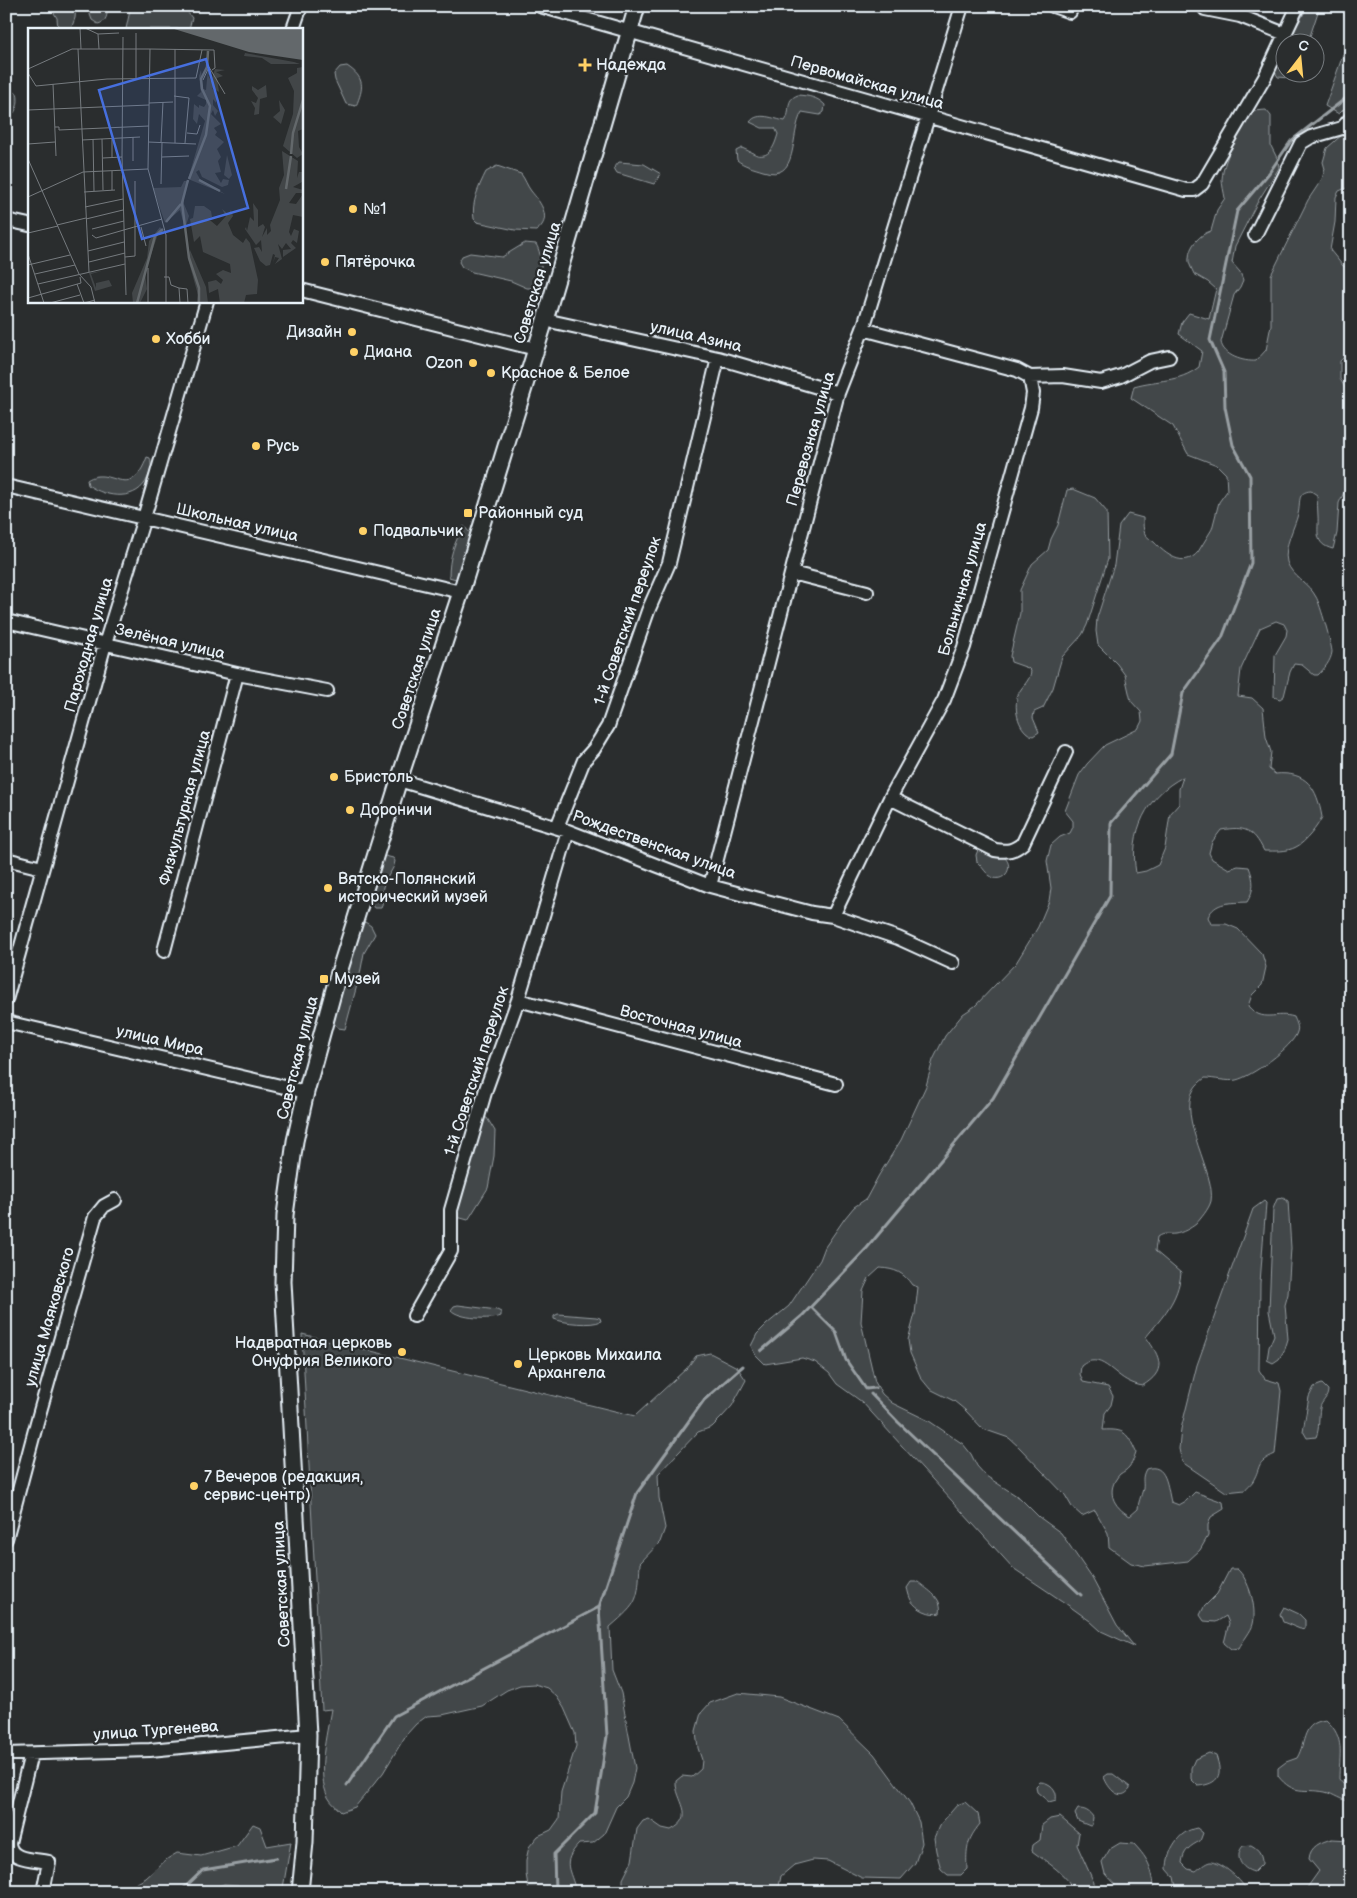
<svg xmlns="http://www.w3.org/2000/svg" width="1357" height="1898" font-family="'Balsamiq Sans',sans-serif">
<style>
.green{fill:#424648;stroke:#959ca0;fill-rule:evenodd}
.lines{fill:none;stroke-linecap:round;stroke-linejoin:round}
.stream{stroke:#989fa3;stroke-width:3}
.minor-casing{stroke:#e8f1f8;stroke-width:16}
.tertiary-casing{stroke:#e8f1f8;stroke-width:19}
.minor{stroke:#2a2d2e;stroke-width:12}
.tertiary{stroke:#2a2d2e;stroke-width:15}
.poi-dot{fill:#ffd166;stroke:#2a2d2e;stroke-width:2}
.labels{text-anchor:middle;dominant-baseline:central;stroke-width:4.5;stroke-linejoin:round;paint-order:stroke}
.poi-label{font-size:16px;fill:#e8f1f8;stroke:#2a2d2e;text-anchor:start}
.street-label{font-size:16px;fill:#e8f1f8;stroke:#2a2d2e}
.inset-river{fill:none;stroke:#63686b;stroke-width:2.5}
.inset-road{fill:none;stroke:#767b7f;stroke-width:1}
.view{fill:#466fde;fill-opacity:0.15;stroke:#466fde;stroke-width:2.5}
.inset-edge{fill:none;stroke:#e8f1f8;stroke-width:2.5}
</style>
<rect width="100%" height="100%" fill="#2a2d2e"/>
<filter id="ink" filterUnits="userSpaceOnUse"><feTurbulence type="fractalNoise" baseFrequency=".02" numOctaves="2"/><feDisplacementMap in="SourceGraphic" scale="10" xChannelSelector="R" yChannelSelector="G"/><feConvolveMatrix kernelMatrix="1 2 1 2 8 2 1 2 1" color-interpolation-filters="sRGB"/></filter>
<g filter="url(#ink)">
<path class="green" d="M50 6H76L75 18 71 29H58L57 18Z
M87 6H108C107 15 107 22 98 24L92 20Z
M131 6H178L184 8 192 18 189 29H126Z
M1308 6H1320L1308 42H1288Z
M1351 32V102L1339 114 1325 106Z
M1284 48V72L1295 73 1290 78 1278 77 1275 72Z
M347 66C365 78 364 87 356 106L346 104 335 80 334 74 340 67Z
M8 90 17 93C20 103 16 115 6 120V92Z
M798 95C809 96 817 97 825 105L824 112 820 115 802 112C789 134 800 183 763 171 754 168 744 166 737 160L736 151 742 148C747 150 752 153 757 155 771 158 775 144 778 134L775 128H762L750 122C758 111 774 119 785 121 792 111 784 100 798 95Z
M1266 110 1271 116V146L1278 160 1279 168 1258 201 1235 246 1232 263 1240 272 1243 280 1240 287 1234 295 1221 342C1223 356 1244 362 1256 361L1266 350 1271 325V275L1308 200 1322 179 1325 169 1323 162 1327 148 1351 127V186L1339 191 1336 197 1335 222 1330 250 1343 266 1351 268V354L1345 356 1340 361V379L1351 398V477L1339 503 1337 533 1333 549C1313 544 1319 531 1318 516 1318 509 1317 502 1317 495L1311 491C1296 492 1301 503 1298 514 1295 527 1283 547 1287 562 1292 577 1309 583 1316 597 1320 603 1332 646 1332 652 1331 661 1324 669 1318 675H1314L1302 665 1294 664 1290 672 1284 696 1280 699 1274 697 1275 655 1286 636 1287 630 1284 624 1276 621 1260 628 1241 669 1238 696 1252 698 1263 708 1266 737 1271 752 1269 769 1275 774C1307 771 1317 788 1322 817 1318 826 1305 843 1296 847 1287 852 1275 851 1264 851 1253 829 1245 826 1221 830L1212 842 1209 853 1212 859 1229 869 1238 866 1249 867C1254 880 1255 889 1247 902 1231 903 1215 901 1208 917L1211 924H1226L1238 929 1262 954 1266 967 1262 985 1252 995 1248 1006C1263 1024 1276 1011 1294 1017 1296 1022 1299 1027 1297 1032 1293 1047 1251 1077 1236 1080 1229 1082 1213 1078 1205 1078 1201 1081 1196 1085 1194 1089 1177 1117 1216 1174 1211 1201 1209 1209 1201 1218 1196 1224 1191 1228 1182 1233 1175 1234 1167 1235 1164 1232 1157 1237L1155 1251 1181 1273C1178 1301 1163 1316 1146 1337 1161 1358 1167 1371 1142 1386 1138 1385 1134 1384 1130 1382 1113 1375 1100 1350 1081 1366L1080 1374 1083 1382 1108 1387 1113 1396 1111 1405 1105 1413 1103 1430C1124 1429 1127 1432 1136 1452 1134 1457 1133 1463 1129 1467 1127 1470 1123 1472 1120 1474 1105 1490 1113 1507 1130 1516L1138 1509C1138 1502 1141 1497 1143 1489 1144 1481 1141 1478 1146 1469 1167 1462 1167 1487 1171 1502L1179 1505 1186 1501 1195 1492 1223 1502 1224 1509 1211 1517 1208 1525V1536L1200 1550 1188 1561 1145 1566 1131 1563 1109 1547 1108 1533 1095 1510 1082 1516 1072 1507 1065 1495 1019 1447 1009 1438 983 1429 965 1410 954 1401 930 1389 921 1378 910 1353 908 1340 915 1314 918 1287 912 1285C903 1272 895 1269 880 1268L869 1278 863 1291 861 1322 875 1382 882 1394 892 1403 929 1421 963 1444 971 1454 977 1466 986 1476 1020 1498 1039 1517 1061 1533 1092 1578 1117 1625 1134 1646 1101 1631 1090 1621 1065 1603 1013 1568 862 1402 837 1384 829 1373 815 1362 802 1358 765 1364 755 1354 751 1346 757 1334 767 1324 789 1306 820 1260 825 1247 845 1218 854 1207 866 1199 879 1175 901 1140 926 1086 933 1060 945 1036 963 1014 975 1006 1016 963 1038 927 1049 901 1051 888 1047 861 1051 845 1060 837 1070 833 1073 827V821L1065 811 1079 775 1087 764 1105 745 1138 729 1142 721 1141 712 1131 701 1125 675 1117 664 1098 645 1096 631 1097 618 1114 565 1119 526 1128 514 1143 518C1143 523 1143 530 1145 534 1147 537 1151 540 1154 542 1165 554 1184 569 1198 552L1212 529 1219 502 1227 491 1226 474 1217 465 1188 454 1173 426 1131 398 1134 386C1158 379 1178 383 1199 367L1202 351 1179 334 1182 322 1189 313 1209 319 1216 289 1208 282 1194 274C1192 269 1188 263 1189 258 1189 246 1200 234 1211 231L1217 210 1225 198C1224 192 1222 185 1222 179 1224 155 1241 131 1253 111ZM1183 777 1179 789V804L1170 814 1165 848 1158 865 1146 871 1136 873C1129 832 1146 796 1183 777Z
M619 162 644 164 661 174 654 184 617 173 614 168Z
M497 166 521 174C525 179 527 186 531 191 541 203 553 219 536 231L515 230 477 222 474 219C471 203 479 186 486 172Z
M525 243 536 244C543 256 543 277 534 288H527L511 281 472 272 462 267 459 262 462 256 470 253 502 257Z
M147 457 150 458C152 465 151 471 148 477 138 502 106 498 88 485L87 480C111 464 130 504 147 457Z
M1073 489 1095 498 1107 512 1108 559 1087 625 1082 635 1062 657 1053 688 1043 708 1034 712 1033 718 1039 732 1033 736C1019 732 1013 709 1018 695 1021 686 1030 682 1031 671L1028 668 1011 662 1010 656 1020 613V590L1032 564 1048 550 1051 539 1058 525 1067 490Z
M464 526 470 533 465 554 456 579 449 577C449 558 454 542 464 526Z
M984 848C990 851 1001 854 1005 858 1014 867 1005 881 994 878 986 875 983 867 977 862L976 855 978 850Z
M385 856 393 858 395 861C394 871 385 877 383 887 381 895 384 902 381 908H374L370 902 380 861Z
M365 922 371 926 375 934 364 953 360 974 345 1029 338 1028 334 1023 333 1016 360 927Z
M482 1117 487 1118 495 1131 494 1156 488 1188 468 1220 457 1217 455 1209Z
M1283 1198 1288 1201 1291 1248 1288 1294 1285 1305 1288 1339 1285 1349 1279 1359 1273 1363 1267 1360 1269 1347 1274 1335 1269 1311 1273 1209 1277 1199Z
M1264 1201 1266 1203 1260 1283 1259 1370 1265 1379 1279 1383 1281 1391 1275 1454C1255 1463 1262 1465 1253 1481 1251 1484 1247 1487 1245 1490L1226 1492 1182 1462 1179 1449 1181 1429 1197 1365 1253 1209Z
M458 1305 497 1310 501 1312V1316C491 1320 459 1319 451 1310L454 1306Z
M558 1314 596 1317 600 1318 601 1321C592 1326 563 1323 554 1319V1316Z
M302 1334 635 1416 687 1368 696 1356 710 1353 737 1367 746 1380 732 1406 722 1417 712 1427 698 1432 658 1474 659 1498 665 1528 660 1542 640 1563C638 1601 639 1602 610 1627L612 1670 621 1693 635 1768 632 1783 626 1797 616 1807 604 1834 593 1843 579 1844C560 1864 571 1869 576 1892H529L526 1874V1860L529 1847 538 1836 551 1830 559 1819 561 1792 576 1746 575 1733 564 1708 557 1697 547 1688 534 1684 520 1685 507 1690 482 1706 442 1715 427 1716 416 1724 406 1735 383 1773 355 1807 341 1812C337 1807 331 1803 328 1797 316 1774 327 1734 331 1709L322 1710Z
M1322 1384 1328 1390C1328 1399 1321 1401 1320 1408 1318 1418 1320 1428 1316 1437L1307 1438 1303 1431 1309 1397 1314 1387Z
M1230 1569H1237C1249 1579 1257 1608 1253 1624 1252 1630 1242 1642 1239 1648L1231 1649 1224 1643 1229 1623 1226 1616 1216 1622 1204 1621 1200 1615 1204 1607 1217 1594Z
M911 1582H918C929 1591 943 1598 940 1613 931 1616 916 1609 911 1600 909 1597 908 1591 907 1588Z
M1284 1607 1299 1614 1305 1620V1628L1300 1629 1283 1622 1280 1614Z
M738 1693 779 1697 839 1720 874 1754 910 1803 919 1822 922 1843 915 1863 901 1879 862 1878 828 1861 813 1860 794 1865 781 1876 779 1886 782 1892H623V1879L632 1861 637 1829 643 1821 649 1819 662 1828 671 1830C698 1816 675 1801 676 1781L682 1776 692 1777 701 1769 702 1760 698 1748 696 1731 701 1713 710 1703Z
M1326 1720C1346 1738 1339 1755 1339 1779L1343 1784 1351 1786V1801C1341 1801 1334 1794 1325 1792 1304 1788 1294 1796 1278 1776V1768L1286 1762 1297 1758C1307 1741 1301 1723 1326 1720Z
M1209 1753 1216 1756C1223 1775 1219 1784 1198 1786L1191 1779V1768L1195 1759Z
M1108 1774H1113L1130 1787V1789C1120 1803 1108 1788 1104 1777Z
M1040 1782C1050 1782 1058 1790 1056 1800L1049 1802 1037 1792 1036 1786Z
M965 1802 978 1814 980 1824C967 1840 966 1848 967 1869L961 1875H948L941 1869 936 1851 934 1838 939 1826 957 1805Z
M1078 1809C1085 1809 1089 1811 1093 1817L1092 1825 1090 1826 1078 1821 1075 1814Z
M1060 1817 1079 1833 1077 1845 1095 1885 1103 1892H1074C1068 1874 1046 1862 1032 1851L1033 1845 1040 1840 1042 1825 1050 1819Z
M253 1824 260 1827 267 1846 291 1842 283 1888 272 1892H247L238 1885 224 1884 206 1892H126L130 1887 146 1878 167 1859 177 1853 201 1856 237 1846Z
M1197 1828 1203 1833 1200 1841C1190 1846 1183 1851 1182 1863L1188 1869 1196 1871C1200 1868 1205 1863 1210 1862 1221 1861 1244 1882 1247 1892H1177L1174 1877 1167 1869C1167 1851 1178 1831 1197 1828Z
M1332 1839 1351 1840V1892H1322L1320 1890 1304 1892 1319 1871 1309 1859C1310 1846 1321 1842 1332 1839Z
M1120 1843 1134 1844C1150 1861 1152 1869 1155 1892H1112L1115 1885 1105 1874 1102 1862 1110 1849Z
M1251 1845C1260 1850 1262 1855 1262 1864L1254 1872C1241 1869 1234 1856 1243 1846Z"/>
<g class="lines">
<path class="stream" d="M811 1307 836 1332 846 1360 866 1389 875 1388
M761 1351 802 1316 867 1248 993 1098 1110 896 1111 823 1171 754 1183 693 1222 638 1251 563 1250 476 1233 445 1225 407 1224 372 1210 340 1237 211 1269 173 1291 141 1346 98 1351 62
M871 1394 898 1422 1081 1595
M347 1785 394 1716 599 1607
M180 1892 203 1870 276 1858
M555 1892 554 1854 595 1813 607 1736 599 1607 637 1493 704 1400 743 1366"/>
<defs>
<path id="minor" d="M540 6 1186 190H1194L1202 184 1265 77 1298 6
M1053 6 1070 12
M1205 9 1240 16 1285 34
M293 29 301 6
M6 220 29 225
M1255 235 1301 143 1311 137 1342 128 1351 118
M301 290 536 349
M545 320 718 358 838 393
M1030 377 1063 376 1101 382 1121 376 1150 361 1169 357
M6 486 461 592
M792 573 867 592
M6 621 237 674 327 691
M399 780 568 831 710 886 812 913 833 916 898 938 953 963
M890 798 995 850C1007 852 1014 851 1023 843L1066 752
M557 827 584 760 594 749 608 726 648 611 669 563 718 358
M6 859 42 868
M710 886 838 393 863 329 962 6
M833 916 890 798 944 700 964 647 1031 408 1033 393 1030 377 1017 370 863 329
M164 951 237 674
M6 1000 105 644 144 518 207 301
M518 1000 836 1084
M6 1022 306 1092
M414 1316 451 1251V1210L486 1089 518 1000 568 831
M6 1539 37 1422 95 1217 104 1206 115 1200
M6 1754 150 1750 308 1735
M31 1754 9 1843C10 1861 34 1859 49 1862L43 1892"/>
<path id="tertiary" d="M300 1892 305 1842 308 1735 283 1282 285 1215 295 1141 306 1092 336 982 399 780 461 592 545 320 637 6"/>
</defs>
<use href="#minor" class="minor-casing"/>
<use href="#tertiary" class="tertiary-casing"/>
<use href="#minor" class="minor"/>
<use href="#tertiary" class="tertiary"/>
</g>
</g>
<g class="poi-dot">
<path d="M582.5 57.5h5v5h5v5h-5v5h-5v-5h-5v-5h5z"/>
<circle cx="353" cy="209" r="5"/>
<circle cx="325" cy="262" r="5"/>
<circle cx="352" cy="332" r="5"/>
<circle cx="156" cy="339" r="5"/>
<circle cx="354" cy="352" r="5"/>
<circle cx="473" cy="363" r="5"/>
<circle cx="491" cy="373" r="5"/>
<circle cx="256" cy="446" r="5"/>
<rect x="463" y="508" width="10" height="10" rx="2.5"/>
<circle cx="363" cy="531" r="5"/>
<circle cx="334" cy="777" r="5"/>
<circle cx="350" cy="810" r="5"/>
<circle cx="328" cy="888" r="5"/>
<rect x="319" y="974" width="10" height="10" rx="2.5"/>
<circle cx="402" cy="1352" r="5"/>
<circle cx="518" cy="1364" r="5"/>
<circle cx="194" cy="1486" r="5"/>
</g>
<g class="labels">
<g class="poi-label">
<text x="596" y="65">Надежда</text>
<text x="363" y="209">№1</text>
<text x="335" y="262">Пятёрочка</text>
<text x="342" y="332" text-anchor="end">Дизайн</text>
<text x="166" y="339">Хобби</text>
<text x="364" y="352">Диана</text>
<text x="463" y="363" text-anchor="end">Ozon</text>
<text x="501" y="373">Красное &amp; Белое</text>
<text x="266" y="446">Русь</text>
<text x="478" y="513">Районный суд</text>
<text x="373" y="531">Подвальчик</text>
<text x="344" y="777">Бристоль</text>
<text x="360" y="810">Дороничи</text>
<text x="338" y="879">Вятско-Полянский<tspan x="338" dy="18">исторический музей</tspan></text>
<text x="334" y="979">Музей</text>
<text x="392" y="1343" text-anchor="end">Надвратная церковь<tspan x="392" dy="18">Онуфрия Великого</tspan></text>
<text x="528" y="1355">Церковь Михаила<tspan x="528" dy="18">Архангела</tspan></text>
<text x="204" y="1477">7 Вечеров (редакция,<tspan x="204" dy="18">сервис-центр)</tspan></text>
</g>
<g class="street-label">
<text transform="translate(867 83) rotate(16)">Первомайская улица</text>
<text transform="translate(538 283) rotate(-73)">Советская улица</text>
<text transform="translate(696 337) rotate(13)">улица Азина</text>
<text transform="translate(811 439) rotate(-74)">Перевозная улица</text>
<text transform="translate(237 523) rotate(13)">Школьная улица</text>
<text transform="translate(963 589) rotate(-74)">Больничная улица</text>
<text transform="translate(628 621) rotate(-71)">1-й Советский переулок</text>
<text transform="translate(170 642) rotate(13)">Зелёная улица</text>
<text transform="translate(89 645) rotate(-74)">Пароходная улица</text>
<text transform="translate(417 669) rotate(-72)">Советская улица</text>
<text transform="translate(185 808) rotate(-75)">Физкультурная улица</text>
<text transform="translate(654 845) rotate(20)">Рождественская улица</text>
<text transform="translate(681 1027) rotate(15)">Восточная улица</text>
<text transform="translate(160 1041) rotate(13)">улица Мира</text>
<text transform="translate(298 1058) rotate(-76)">Советская улица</text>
<text transform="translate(477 1071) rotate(-72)">1-й Советский переулок</text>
<text transform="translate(50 1317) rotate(-74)">улица Маяковского</text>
<text transform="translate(282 1584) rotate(-93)">Советская улица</text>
<text transform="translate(156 1731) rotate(-4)">улица Тургенева</text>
</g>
</g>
<g transform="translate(28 28)">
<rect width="275" height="275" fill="#2a2d2e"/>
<path d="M217 25 266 34 272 36H243L234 30 216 28ZM275 39V101L270 103 271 119 275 126 269 130 255 118 265 86 266 63 260 50 269 45V40ZM180 41 184 44 180 47 183 53 187 41 197 42 188 44 195 48 189 50 191 64 184 60 188 66V75L185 71V77L190 83 187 88 185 82 183 86 193 96 186 100 189 104 187 107 196 114 189 121 193 129 190 133 193 144 187 145 193 155 195 151 201 152 200 157 194 159 174 149 171 142 168 144 172 151 197 166 160 151 177 93 171 86 169 96 165 91 166 76 171 80V77L176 79 178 76V72L169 68 173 64 171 48 173 42 175 61 178 62ZM238 57 239 69 232 71 231 86 226 87 227 80 223 73 228 75 230 70 224 62V58L230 62ZM251 72 257 82 253 96 245 89 252 83ZM254 123 270 133 269 150 271 144H275L274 154 265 159 275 162V165H268L261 175 268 176 275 166V189L265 187 261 204 263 208 266 201 271 203 269 215 265 212 263 215 268 220 255 229V222L263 221 258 215 254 221 250 216 254 231 247 236 251 230 247 229 245 235 247 227 245 226 242 237 238 238 232 233 226 220 231 219 234 224 233 212 228 217 217 201 218 199 219 203 222 189 226 193 225 175 230 182V199L235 196 237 199 234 209 239 200V207L243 203 242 197 252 172 251 160 256 147ZM199 127 204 147 201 151 196 147ZM156 153H161L156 163V176L161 188 157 201 152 182 137 195 125 160 153 159ZM167 178H176L183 183 184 189 175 192 183 193 189 198 198 188 194 181 200 186 203 182 205 188 200 195 205 207 215 215 218 210 222 215 230 252 229 266 218 267 216 275H192L190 261 181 265 180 254 188 252 193 256 195 252 188 246 195 242 203 245 202 236 175 224 172 208 166 214 162 191 165 190ZM132 199 136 204 130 206 117 245 119 261 112 275H105L104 265 119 230 121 213ZM162 222 178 259 180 275H169L170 267 160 231ZM74 243 63 246 68 260V255L81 252 84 258 67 263 61 245Z" fill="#424648"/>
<path d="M143 0H275V32L221 24Z" fill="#63686b"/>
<path class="inset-river" d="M263 126 265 105 275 72M161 151 178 107 182 78 174 61 173 51 179 39 180 23M160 152 154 175 161 230 171 260V275M171 152 192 163M258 161 263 128M138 194 153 176M109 275 127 208 135 201"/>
<path class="inset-road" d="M52 0 53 21M57 0 70 6 91 5M108 5V50M70 6 71 21M95 9 94 129 98 267M50 21 61 244M122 21 120 141 138 207V275M147 21V115M0 41 44 21H122L186 22 187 40 184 42M0 45 8 58 79 51 168 50 174 22M175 52 181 39 197 66M25 56 28 128M146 68 161 70 157 115M121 75 145 74M0 82 121 77M27 99H31V102L121 98M159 105 169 106 172 97M105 109V133M65 111 66 163M74 111 75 162M54 112 112 109M120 114 168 116M133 114 135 74M0 116 27 114M84 129V111M134 129 161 128M75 130 94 129M0 131 51 246 63 259 67 275M84 143V162M133 156 134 114M56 164 87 162M0 169 55 144 120 141M57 179 95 171M58 191 95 182M29 197 58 190M113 199 118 218M64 201 96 193M0 205 30 198M64 207 68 210 134 191M60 223 96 214M0 226 16 275M97 229 107 228V153M61 234 97 225M0 237 42 227M7 246 47 237M136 249H141L143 257 151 260 152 275M10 256 97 236M49 256 56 275 67 272M151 260 159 261 160 275M0 270 53 255 52 249M22 275 52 267M120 275V240"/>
<path class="view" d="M178 31 220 180 114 211 71 62Z"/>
<rect width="275" height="275" class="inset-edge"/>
</g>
<rect width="1357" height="1898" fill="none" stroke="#2a2d2e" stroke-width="25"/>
<rect x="12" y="12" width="1332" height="1873" fill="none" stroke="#e8f1f8" stroke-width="2" filter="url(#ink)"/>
<g transform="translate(1300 58) rotate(16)"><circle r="24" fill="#2a2d2e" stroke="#767b7f"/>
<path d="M0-4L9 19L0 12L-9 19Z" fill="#ffd166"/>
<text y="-8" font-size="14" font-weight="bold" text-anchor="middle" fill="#e8f1f8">С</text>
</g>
</svg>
